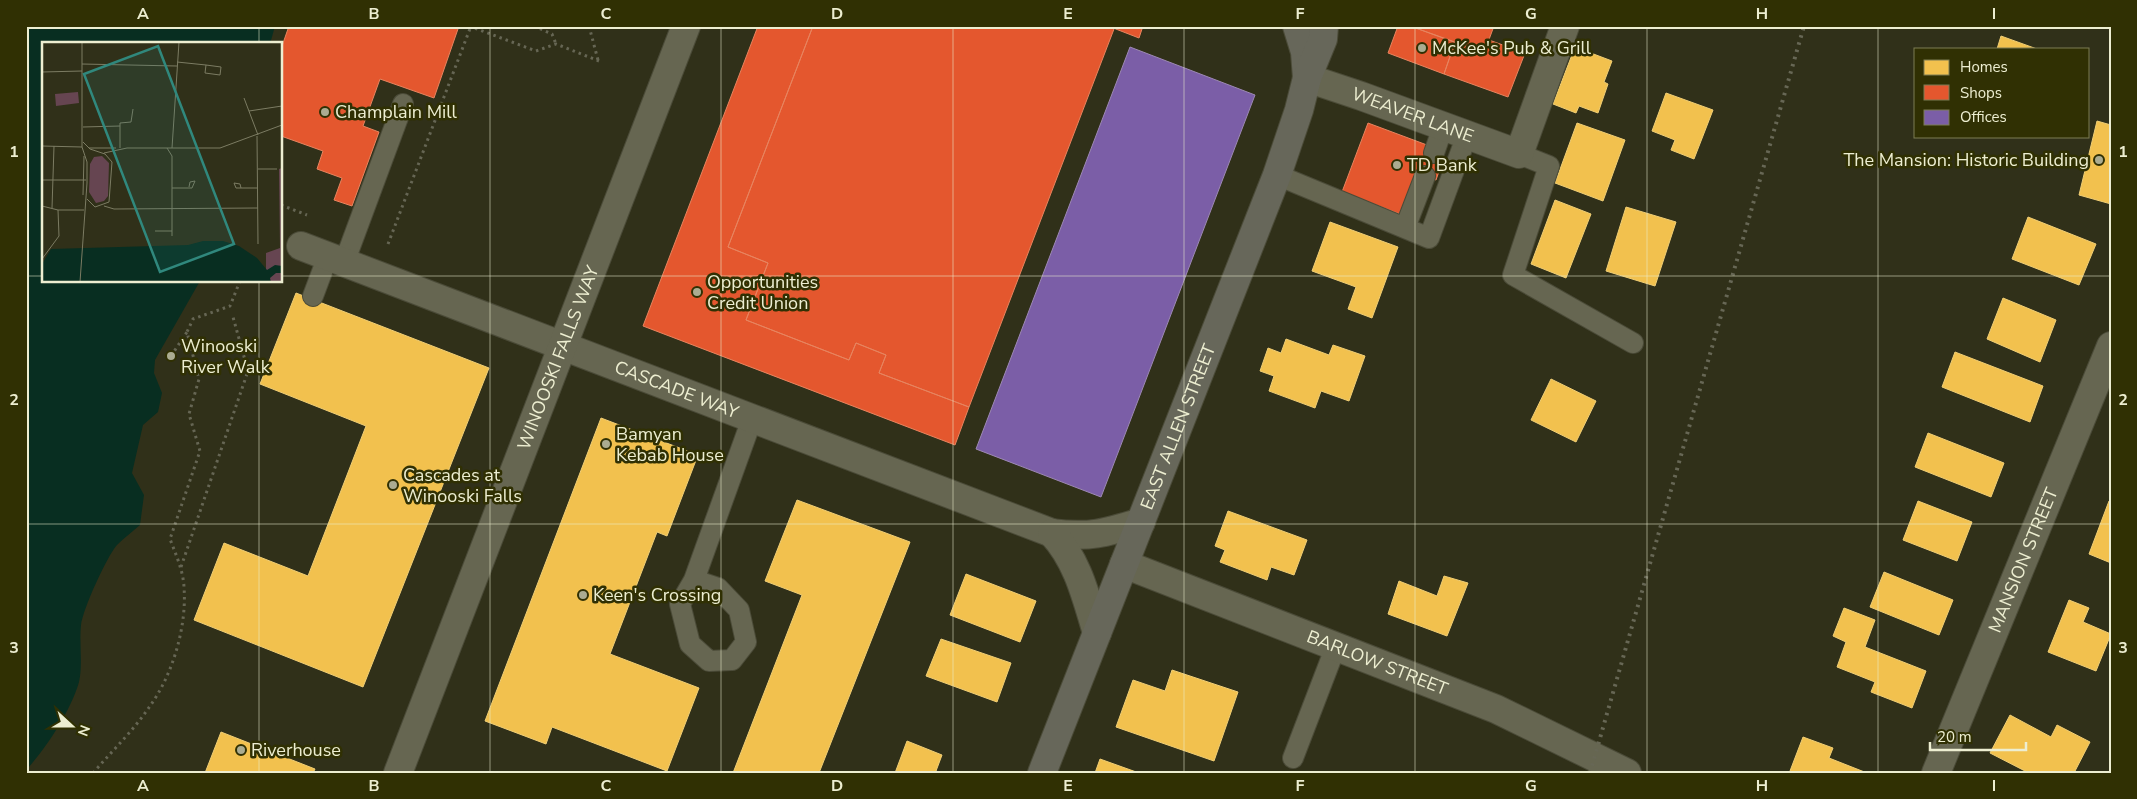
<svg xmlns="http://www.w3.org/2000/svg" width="2137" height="799" font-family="'Nunito Sans',sans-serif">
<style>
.water{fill:#082e21}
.homes{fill:#f2c14e;stroke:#f0ce75}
.shops{fill:#e4572e;stroke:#e7845f}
.offices{fill:#7b5ea7;stroke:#9d89b4}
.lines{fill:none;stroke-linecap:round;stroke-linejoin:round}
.service-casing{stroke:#4b4b38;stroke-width:22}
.minor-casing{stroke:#4b4b38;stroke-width:30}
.primary-casing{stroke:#4b4b38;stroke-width:30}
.path{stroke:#666654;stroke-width:3;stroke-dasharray:2.5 4;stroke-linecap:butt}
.service{stroke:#666651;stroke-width:20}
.minor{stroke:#666651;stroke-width:28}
.primary{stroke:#67675a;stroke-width:28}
.rail{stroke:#676755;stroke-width:4;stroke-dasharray:2.5 5;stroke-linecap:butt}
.path-bridge{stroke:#666654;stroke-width:3;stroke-dasharray:2.5 4;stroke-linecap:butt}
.grid{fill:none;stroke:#edeed1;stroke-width:1;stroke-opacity:0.55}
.poi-dot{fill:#abac91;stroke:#303003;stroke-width:2}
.labels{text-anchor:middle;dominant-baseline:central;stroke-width:5;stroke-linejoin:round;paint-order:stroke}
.poi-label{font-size:18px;fill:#edeed1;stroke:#303003;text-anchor:start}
.street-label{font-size:18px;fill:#edeed1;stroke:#303003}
.inset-road{fill:none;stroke:#7c7c63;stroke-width:1}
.view{fill:#30887d;fill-opacity:0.15;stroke:#30887d;stroke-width:2.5}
.inset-edge{fill:none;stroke:#edeed1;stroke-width:2.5}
.neatline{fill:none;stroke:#edeed1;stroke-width:2}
.grid-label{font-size:16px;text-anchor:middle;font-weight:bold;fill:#edeed1}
</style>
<rect width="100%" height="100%" fill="#303019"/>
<path class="water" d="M26 26H275L270 44H44V281H200L155 360 154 373 162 393 158 412 143 425 132 473 144 495 140 525C133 531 124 538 117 545 107 556 83 609 81 625 79 643 83 664 79 682 71 710 46 749 26 770Z"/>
<path class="homes" d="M2001 36 2037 49H1997Z
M1575 47 1612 61 1604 82 1608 84 1598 113 1579 106 1576 113 1553 104Z
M1666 93 1713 110 1694 159 1671 150 1675 140 1652 131Z
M2097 121 2111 125V204L2079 195Z
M1577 123 1625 140 1603 201 1555 183Z
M1555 200 1591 214 1566 278 1531 264Z
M1626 207 1676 222 1655 286 1606 271Z
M2028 217 2096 244 2079 285 2012 259Z
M1330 222 1398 247 1372 318 1348 309 1356 287 1312 271Z
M296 293 489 368 363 687 194 620 224 543 308 576 366 426 260 384Z
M2003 298 2056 320 2040 362 1987 339Z
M1286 339 1329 355 1333 345 1365 356 1349 401 1321 391 1315 408 1269 391 1274 376 1260 371 1268 348 1281 353Z
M1955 352 2043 386 2030 422 1942 387Z
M1551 379 1596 401 1576 442 1531 420Z
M601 418 698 455 667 536 657 532 610 654 699 688 667 771 552 727 546 744 485 721Z
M1928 433 2004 463 1991 497 1915 467Z
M797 500 910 542 819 773H733L802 595 765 581Z
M1918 501 1972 522 1957 561 1903 540Z
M2109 501H2111V563L2089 554Z
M1228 511 1307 540 1294 575 1271 567 1267 580 1220 562 1225 550 1215 546Z
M1884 572 1953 600 1939 635 1870 607Z
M966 574 1036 601 1020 642 950 615Z
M1444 576 1468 583 1447 636 1388 614 1399 581 1437 596Z
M2069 600 2089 608 2083 622 2111 634 2096 671 2048 652Z
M1844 608 1875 620 1865 647 1926 671 1912 708 1871 692 1875 682 1837 667 1846 642 1833 636Z
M941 639 1011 663 997 702 926 676Z
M1172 670 1238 692 1214 761 1116 727 1133 680 1165 691Z
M2010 715 2051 737 2057 725 2090 742 2074 773H2029L1990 753Z
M221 732 315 769 313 773H205Z
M1803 737 1833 748 1829 758 1867 773H1796L1790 771Z
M907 741 942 755 936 771 941 773H895Z
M1100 759 1139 773H1095Z"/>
<path class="shops" d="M289 26H459L434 98 380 79 363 126 379 132 352 206 334 200 342 178 317 169 323 151 281 136V49Z
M758 26H813L728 247 768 263 746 320 849 360 856 343 886 355 879 373 969 407 955 445 643 326Z
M813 26H1108L1114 29 969 407 879 373 886 355 856 343 849 360 746 320 768 263 728 247Z
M1108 26H1143L1139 38Z
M1398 26H1410L1455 42 1444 74 1388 53Z
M1410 26H1494L1484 53Z
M1489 40 1525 53 1508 97 1444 74 1455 42 1484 53Z
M1368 123 1427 145 1425 150 1444 157 1436 180 1416 173 1400 214 1342 192Z"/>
<path class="offices" d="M1130 47 1255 95 1101 497 976 449Z"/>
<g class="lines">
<defs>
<path id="service" d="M1434 153 1443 127
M1519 154 1549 166 1513 275 1633 343
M1277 175 1429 238 1467 135
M1405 228 1425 176
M344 263 403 104
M313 296 328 256
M694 580 718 588 739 610 746 642 732 660 709 661 690 644 680 604 694 580 752 419
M1293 758 1336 646"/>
<g id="minor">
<path id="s1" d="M1307 78 1361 96 1519 154 1565 26"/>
<path id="s2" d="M301 246 1052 533C1089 538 1106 533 1141 522"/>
<path d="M1052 533C1078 561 1086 597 1097 633"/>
<path id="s3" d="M1124 564 1496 709 1627 773"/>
<path id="s4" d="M398 773 686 26"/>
<path id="s5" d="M1936 773 2111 346"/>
</g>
<g id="primary">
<path d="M1297 26 1305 52 1307 78"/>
<path id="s6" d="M1042 773 1277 175 1299 110 1307 78 1323 39 1324 26"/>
</g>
</defs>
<use href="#service" class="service-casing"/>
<use href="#minor" class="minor-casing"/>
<use href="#primary" class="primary-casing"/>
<path class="path" d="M534 26 552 34 556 44
M589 26 598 60
M536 51 556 44 599 61
M281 205 307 215
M388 244 471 26
M171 356 187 332
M181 567 248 371 233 317
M93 773C112 751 134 730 150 706 173 674 187 626 184 587 183 570 176 555 170 539L200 451 189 414 199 379 187 332 193 319 230 306 240 281"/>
<use href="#service" class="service"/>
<use href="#minor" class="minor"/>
<use href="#primary" class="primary"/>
<path class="rail" d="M1590 773 1804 26"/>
<path class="path-bridge" d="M469 26 536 51"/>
</g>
<path class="grid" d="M259 26V44M490 26V773M721 26V773M953 26V773M1184 26V773M1415 26V773M1647 26V773M1878 26V773M26 276H44M281 276H2111M259 281V773M26 524H2111"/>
<g class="poi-dot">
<circle cx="1422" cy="48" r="5"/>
<circle cx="325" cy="112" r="5"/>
<circle cx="2099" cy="160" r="5"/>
<circle cx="1397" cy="165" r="5"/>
<circle cx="697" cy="292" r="5"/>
<circle cx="171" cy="356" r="5"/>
<circle cx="606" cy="444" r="5"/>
<circle cx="393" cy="485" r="5"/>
<circle cx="583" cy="595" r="5"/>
<circle cx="241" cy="750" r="5"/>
</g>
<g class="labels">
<g class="poi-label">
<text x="1432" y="48">McKee's Pub &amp; Grill</text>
<text x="335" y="112">Champlain Mill</text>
<text x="2089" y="160" text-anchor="end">The Mansion: Historic Building</text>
<text x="1407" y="165">TD Bank</text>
<text x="707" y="282">Opportunities<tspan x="707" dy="21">Credit Union</tspan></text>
<text x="181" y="346">Winooski<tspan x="181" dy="21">River Walk</tspan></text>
<text x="616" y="434">Bamyan<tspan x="616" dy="21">Kebab House</tspan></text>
<text x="403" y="475">Cascades at<tspan x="403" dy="21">Winooski Falls</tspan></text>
<text x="593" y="595">Keen's Crossing</text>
<text x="251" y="750">Riverhouse</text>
</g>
<g class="street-label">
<text stroke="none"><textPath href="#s1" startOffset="112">WEAVER LANE</textPath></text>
<text stroke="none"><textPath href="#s4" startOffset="445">WINOOSKI FALLS WAY</textPath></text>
<text stroke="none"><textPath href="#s2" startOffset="402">CASCADE WAY</textPath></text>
<text stroke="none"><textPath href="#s6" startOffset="372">EAST ALLEN STREET</textPath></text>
<text stroke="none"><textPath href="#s5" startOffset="230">MANSION STREET</textPath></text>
<text stroke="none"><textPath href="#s3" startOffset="272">BARLOW STREET</textPath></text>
</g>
</g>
<g transform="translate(42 42)">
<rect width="240" height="240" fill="#303019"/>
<path d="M36 50 37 61 14 64 13 52ZM60 114 67 121 66 154 62 159 54 161 47 150 48 122 52 115ZM240 126V240H224V211L238 206 237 127Z" fill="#664551"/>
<path d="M161 199H181L197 204 215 216 225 228 233 223 240 224V231H234L228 236 229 240H0V222L9 207 146 203Z" fill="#082e21"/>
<path class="inset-road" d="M135 20 164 23 179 25 178 33 163 31 164 23M40 22 135 24M0 30 40 29M202 56 216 93M207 69 240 64M78 84V81L89 80 91 67M78 84V106M41 85 78 84M215 94 216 202M41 100 48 107 63 112 70 120 67 160 53 165 45 157M0 104 40 105M47 106H74M125 106 130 114V194M130 106 137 0M62 111 85 106H178L240 83M216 127H235M0 138H44M130 146H150L153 139 148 140 147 145M199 146 198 142 192 141 194 146H216M41 153 42 114M0 164 16 168H42M62 164 72 167 216 166M10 166 12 104M113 189H130M0 217 17 194 16 168M38 240 45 141V120L40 105V0"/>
<path class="view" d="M116 4 192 202 118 230 42 32Z"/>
<rect width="240" height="240" class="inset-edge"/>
</g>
<rect width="2137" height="799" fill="none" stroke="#303003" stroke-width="55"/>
<rect x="1914" y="48" width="175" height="90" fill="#303003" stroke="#7c7c55"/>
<rect x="1924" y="60" width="25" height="15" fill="#f2c14e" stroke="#7c7c55"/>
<text x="1960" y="72" font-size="15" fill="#edeed1">Homes</text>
<rect x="1924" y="85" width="25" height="15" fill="#e4572e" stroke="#7c7c55"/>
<text x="1960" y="98" font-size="15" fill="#edeed1">Shops</text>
<rect x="1924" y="110" width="25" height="15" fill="#7b5ea7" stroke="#7c7c55"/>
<text x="1960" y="122" font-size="15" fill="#edeed1">Offices</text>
<g transform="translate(72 726) rotate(111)" stroke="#303003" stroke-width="4" paint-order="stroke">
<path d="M0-4L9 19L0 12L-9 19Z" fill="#edeed1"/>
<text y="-8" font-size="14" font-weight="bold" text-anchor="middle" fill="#edeed1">N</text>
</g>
<path d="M1930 742v8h96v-8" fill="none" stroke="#edeed1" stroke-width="2.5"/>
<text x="1937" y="742" font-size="15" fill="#edeed1" stroke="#303003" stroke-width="4" paint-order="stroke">20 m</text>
<rect x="28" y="28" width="2082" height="744" class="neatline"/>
<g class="grid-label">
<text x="143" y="19">A</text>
<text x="374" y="19">B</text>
<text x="606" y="19">C</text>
<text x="837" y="19">D</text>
<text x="1068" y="19">E</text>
<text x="1300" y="19">F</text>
<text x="1531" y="19">G</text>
<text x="1762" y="19">H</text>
<text x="1994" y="19">I</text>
<text x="14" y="157">1</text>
<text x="2123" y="157">1</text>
<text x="14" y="405">2</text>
<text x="2123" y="405">2</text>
<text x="14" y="653">3</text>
<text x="2123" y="653">3</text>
<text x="143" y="791">A</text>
<text x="374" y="791">B</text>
<text x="606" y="791">C</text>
<text x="837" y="791">D</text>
<text x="1068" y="791">E</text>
<text x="1300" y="791">F</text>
<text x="1531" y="791">G</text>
<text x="1762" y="791">H</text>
<text x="1994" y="791">I</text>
</g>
</svg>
